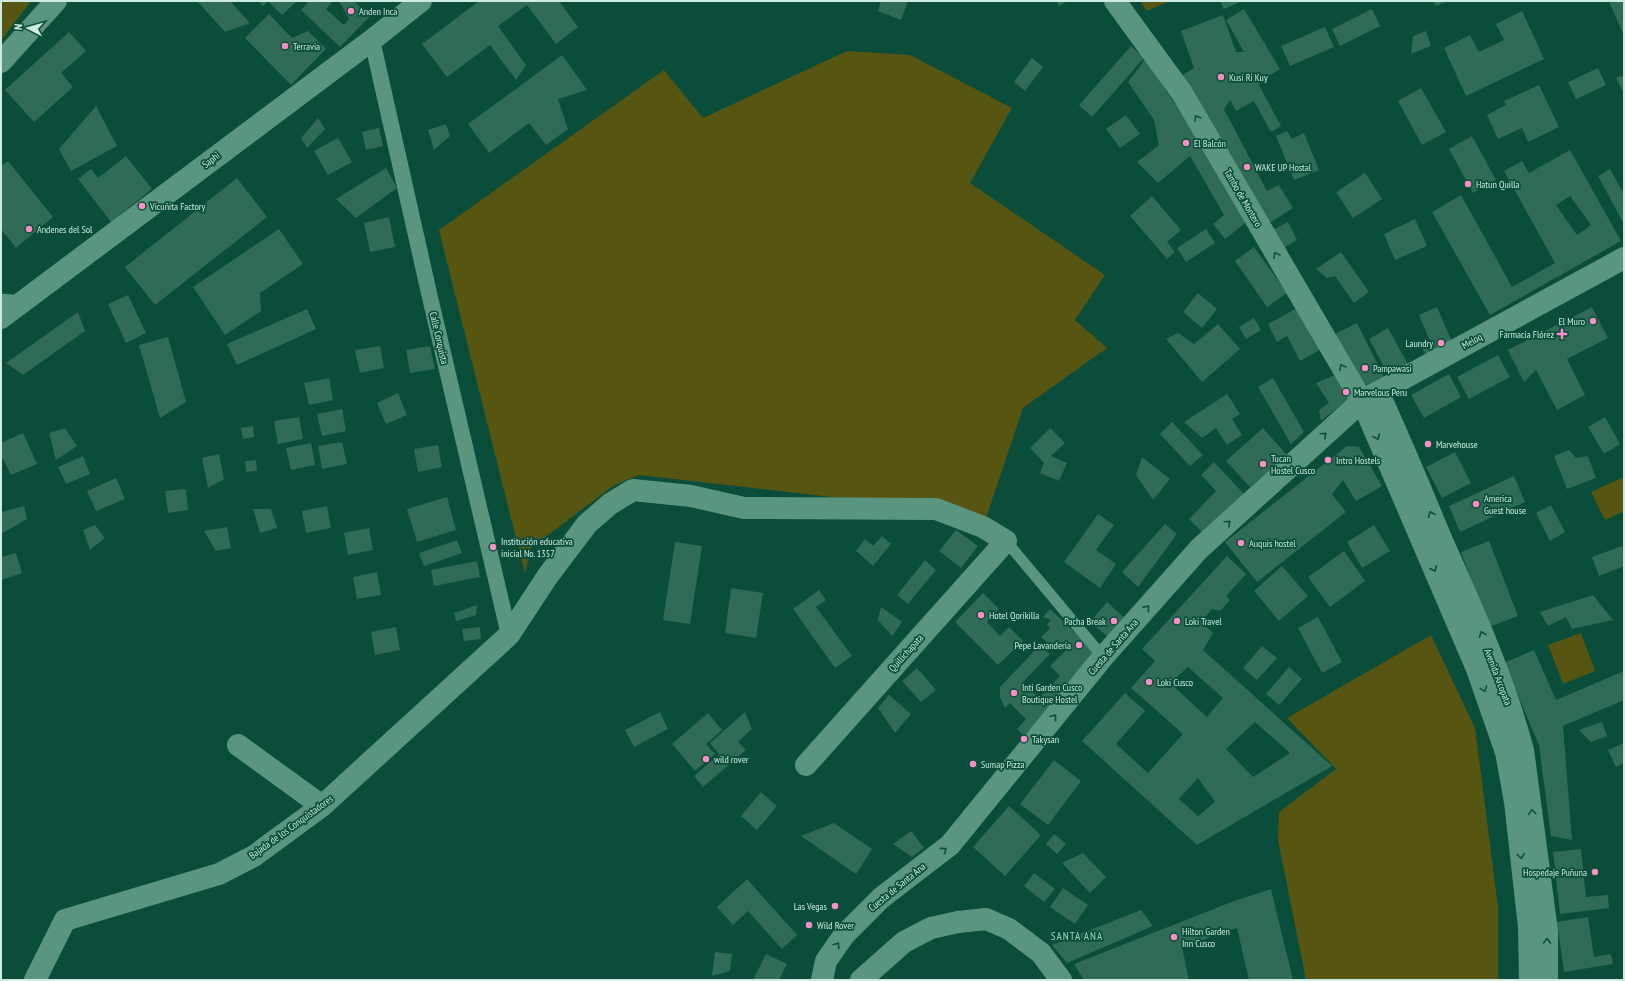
<svg xmlns="http://www.w3.org/2000/svg" width="1625" height="981" font-family="'PT Sans Narrow',sans-serif">
<style>
.green{fill:#565512}
.building{fill:#2f6b56;fill-rule:evenodd}
.lines{fill:none;stroke-linecap:round;stroke-linejoin:round}
.service{stroke:#5a967f;stroke-width:11}
.pedestrian{stroke:#5a967f;stroke-width:16}
.minor{stroke:#5a967f;stroke-width:22}
.tertiary{stroke:#5a967f;stroke-width:22}
.secondary{stroke:#5a967f;stroke-width:22}
.oneway{stroke:#0d513d}
.poi-dot{fill:#fa8fc8;stroke:#094d3a;stroke-width:1.5}
.labels{text-anchor:middle;dominant-baseline:central;stroke-width:3.5;stroke-linejoin:round;paint-order:stroke}
.poi-label{font-size:10px;fill:#cdebde;stroke:#094d3a;text-anchor:start}
.street-label{font-size:10px;fill:#cdebde;stroke:#094d3a}
.neighbourhood-label{font-size:11px;letter-spacing:1px;fill:#9ad8c0;stroke:#094d3a}
</style>
<rect width="100%" height="100%" fill="#094d3a"/>
<path class="green" d="M1 1H31L1 41Z
M1140 1H1170L1147 11Z
M847 51 910 55 1012 108 970 183 1105 275 1075 320 1107 348 1023 408 983 527 936 509 639 475 613 486 531 548 525 574 439 230 664 70 703 118Z
M1624 477V516L1622 512 1605 520 1591 492Z
M1581 633 1595 671 1563 684 1548 645Z
M1431 635 1475 728 1498 907V980H1306L1278 840 1279 812 1336 769 1287 718Z"/>
<path class="building" d="M197 1H230L250 23 225 32Z
M258 1H268L263 6Z
M268 1H297L282 15Z
M309 1H333L326 9 344 25 349 19 339 1H354L370 16 340 47 301 10Z
M479 1H559L578 27 556 44 527 5 498 26 526 65 516 80 490 45 447 77 422 44Z
M881 1H908L901 20 878 11Z
M1056 1H1068L1059 6Z
M1220 1H1242L1224 9Z
M1433 1H1448L1436 6Z
M1609 1H1624V36L1610 4Z
M1244 9 1280 69 1261 81 1259 85 1281 126 1271 132 1254 101 1236 111 1230 100 1224 109 1267 191 1279 185 1293 208 1266 225 1181 76 1194 68 1181 31 1223 15 1236 52H1244L1226 20Z
M1372 9 1380 26 1340 46 1332 29Z
M1522 11 1544 59 1466 96 1444 48 1470 35 1479 52 1504 40 1496 24Z
M269 14 292 38 308 31 326 49 291 85 245 38Z
M1325 27 1334 47 1290 66 1281 46Z
M1426 31 1431 46 1411 54 1413 36Z
M69 32 86 51 61 73 73 87 34 122 5 90Z
M1131 46 1144 58 1092 117 1079 105Z
M562 55 587 90 558 99 568 129 546 145 529 123 489 153 468 124Z
M1032 58 1043 67 1025 91 1014 82Z
M1145 59 1176 105 1249 220 1225 239 1213 224 1224 215 1190 156 1158 183 1137 162 1159 145 1154 120 1128 82Z
M1598 68 1606 85 1576 99 1568 82Z
M1624 75V94L1616 78Z
M1539 85 1559 127 1528 142 1522 128 1498 139 1487 115 1506 105 1504 101Z
M1421 88 1446 132 1422 145 1398 101Z
M96 106 117 146 71 171 59 149Z
M1126 115 1140 134 1120 148 1106 129Z
M318 118 325 129 307 148 301 138Z
M446 124 450 136 434 150 428 130Z
M379 128 383 146 366 150 362 132Z
M1287 131 1292 139 1304 133 1319 170 1294 180 1276 136Z
M1472 136 1496 180 1473 193 1449 149Z
M338 138 352 162 328 175 314 151Z
M1570 150 1621 241 1490 315 1432 212 1461 195 1512 287 1555 263 1504 171 1522 161 1529 173ZM1570 196 1591 225 1577 235 1556 205Z
M126 156 152 189 111 222 78 179 91 169 98 178Z
M8 161 53 217 16 248 1 229V166Z
M386 168 397 188 356 218 336 199Z
M1610 169 1624 194V224L1598 176Z
M1365 173 1382 199 1353 218 1336 192Z
M237 178 267 217 155 305 125 267Z
M1152 196 1181 230 1167 242 1175 252 1167 259 1130 216Z
M389 217 395 247 370 252 364 223Z
M1415 219 1427 246 1395 260 1384 234Z
M1288 222 1297 240 1280 250 1270 231Z
M279 229 303 264 260 293 261 311 225 335 193 287Z
M1206 229 1215 243 1186 262 1177 248Z
M1254 247 1287 293 1267 307 1235 261Z
M1341 252 1369 292 1354 303 1335 276 1327 278 1316 269Z
M1198 293 1217 309 1202 328 1183 312Z
M128 295 146 333 126 343 108 304Z
M1437 307 1453 344 1426 356 1421 345 1430 341 1419 315Z
M1592 307 1608 338 1567 359 1585 395 1557 410 1536 370 1524 382 1508 350Z
M1297 308 1320 350 1300 361 1287 336 1277 342 1268 324Z
M307 309 316 329 237 365 227 344Z
M78 312 85 331 23 375 6 363Z
M1254 318 1261 330 1246 339 1239 327Z
M1357 323 1385 379 1363 390 1335 334Z
M1218 324 1240 349 1202 382 1166 339 1178 333 1194 344Z
M1388 328 1409 366 1389 376 1369 339Z
M168 337 186 402 160 418 139 345Z
M380 346 384 368 360 373 355 350Z
M430 346 435 369 410 373 406 350Z
M1498 355 1510 377 1469 399 1457 377Z
M1449 374 1461 397 1424 418 1411 395Z
M1335 375 1352 396 1321 421 1319 410 1329 403 1316 383Z
M329 378 333 400 309 405 304 383Z
M1273 378 1304 432 1291 444 1258 387Z
M398 393 407 415 386 424 377 403Z
M1227 394 1240 414 1232 419 1242 435 1227 445 1216 428 1202 438 1184 422Z
M342 409 346 431 322 436 317 414Z
M299 417 303 439 278 444 274 421Z
M1605 417 1620 444 1604 454 1588 427Z
M1172 422 1203 455 1190 466 1160 434Z
M253 426 254 437 243 439 241 428Z
M65 428 77 446 56 460 49 433Z
M1050 428 1065 443 1051 456 1067 463 1059 481 1040 473 1044 463 1030 448Z
M1263 428 1287 455 1250 487 1226 461Z
M23 433 37 464 11 475 3 459 1 460V443Z
M342 442 347 464 322 469 318 446Z
M311 443 315 465 291 470 286 448Z
M438 445 442 467 418 472 414 449Z
M1347 446 1359 447 1382 486 1356 501 1343 480 1332 494 1346 512 1257 582 1225 542Z
M1569 450 1576 458 1588 456 1596 478 1567 489 1554 456Z
M1455 452 1471 483 1442 498 1426 467Z
M219 454 224 479 208 488 202 458Z
M83 456 90 474 66 484 58 467Z
M1142 457 1170 479 1153 500 1136 475Z
M256 460 257 471 246 472 245 461Z
M1214 462 1244 494 1204 534 1189 519 1216 491 1201 475Z
M1514 476 1525 502 1460 532 1449 506Z
M116 478 125 499 96 511 87 491Z
M186 489 188 510 168 513 165 491Z
M447 497 456 530 417 542 407 509Z
M1551 505 1565 532 1550 541 1536 513Z
M24 506 27 519 1 534V512Z
M327 506 331 528 306 533 302 511Z
M253 509H271L277 528 260 533Z
M1098 514 1114 525 1096 550 1116 564 1100 588 1064 562Z
M1165 524 1177 534 1138 587 1122 572Z
M95 525 105 538 90 550 83 530Z
M1374 525 1390 551 1362 568 1347 542Z
M227 527 231 548 216 551 204 531Z
M369 528 373 550 348 555 344 533Z
M956 530 978 546 961 568 939 551Z
M882 536 891 544 873 566 856 551 865 539 873 546Z
M457 540 462 553 424 566 419 553Z
M1489 541 1518 616 1489 627 1461 552Z
M675 542 702 546 690 624 663 620Z
M1622 546 1624 552V566L1599 576 1592 557Z
M1344 551 1365 581 1330 607 1308 577Z
M16 553 22 573 1 580V557Z
M1227 556 1246 574 1226 596 1230 600 1220 611 1212 609 1201 622 1213 633 1203 650 1332 766 1197 845 1082 741 1125 693 1145 711 1116 744 1148 773 1183 734 1131 688 1155 661 1142 649ZM1188 667 1223 698 1207 717 1170 683ZM1255 722 1290 753 1253 777 1226 749ZM1198 778 1215 802 1198 816 1179 799Z
M925 560 936 570 908 604 897 595Z
M477 561 480 577 434 586 431 570Z
M1282 566 1308 596 1279 621 1254 591Z
M377 572 381 595 357 599 353 577Z
M731 588 763 593 756 638 725 633Z
M819 590 826 600 816 607 852 656 835 668 793 609Z
M983 593 999 609 987 622 1000 636 1009 627 1023 641 998 665 955 622Z
M1593 595 1613 620 1572 629 1566 617 1548 626 1540 612Z
M1107 602 1128 621 1112 640 1090 622Z
M477 605 476 615 456 621 454 613Z
M881 607 902 622 892 636 878 620Z
M1050 609 1098 654 1024 736 1017 729 1026 719 1010 703 1005 708 1000 697V687L1040 645 1050 654 1023 682 1039 698 1060 676 1050 666 1066 650 1058 642 1053 648 1041 637 1050 628 1047 625 1051 620 1043 617Z
M1318 617 1342 662 1322 673 1298 628Z
M396 627 400 650 375 655 371 632Z
M480 627 481 639 464 641 462 629Z
M1262 646 1277 658 1257 680 1243 668Z
M1534 650 1556 700 1624 671V700L1563 726 1572 840 1551 836 1539 745 1504 663Z
M1289 667 1302 679 1279 705 1266 694Z
M917 668 936 690 921 702 902 681Z
M889 695 911 714 895 733 878 708Z
M660 712 668 729 634 747 625 730Z
M745 712 752 729 738 742 746 750 703 787 694 776 719 754 710 743Z
M708 713 722 730 706 744 715 754 695 771 672 744Z
M1602 722 1607 736 1591 742 1579 730Z
M1624 743V763L1616 767 1608 750Z
M1054 760 1081 781 1048 825 1020 804Z
M761 792 777 806 757 830 741 816Z
M1009 806 1041 835 1005 876 973 847Z
M834 823 872 849 856 874 801 836Z
M911 831 924 848 912 857 893 844Z
M1054 834 1066 844 1057 854 1046 844Z
M1581 849 1586 897 1608 895 1609 908 1560 914 1553 852Z
M1083 853 1106 877 1090 893 1062 863Z
M1034 873 1055 889 1044 902 1024 886Z
M747 879 797 935 782 949 748 911 733 925 717 907Z
M1063 888 1088 905 1075 924 1050 907Z
M1271 889 1293 980H1249L1237 928 1182 947 1189 980H1084L1074 964 1234 901Z
M1141 910 1153 926 1067 963 1052 945Z
M1588 917 1594 957 1611 954 1613 964 1564 972 1557 922Z
M715 952 732 954 730 971 712 976Z
M766 954 787 964 779 980H753Z"/>
<g class="lines">
<path class="service" d="M1 299 22 301
M1006 541 1103 657"/>
<path class="pedestrian" d="M372 40 429 293 509 635"/>
<path class="minor" d="M1115 1 1182 93 1362 401 1477 669 1506 752 1515 802 1529 927 1530 980
M1378 392C1401 441 1422 493 1443 543 1473 610 1504 679 1523 750L1547 931V980
M238 745 322 806
M35 980 65 920 219 874 254 856 322 806 509 635 547 577 587 524 610 504 633 490 691 496 744 508 936 509 983 527 1006 541 806 765
M822 980 826 961 844 935 881 898 950 845 1103 657 1199 549 1362 401 1624 258"/>
<path class="tertiary" d="M1 62 56 1
M1 318 372 40 421 1"/>
<path class="secondary" d="M861 980 904 942 931 928 958 922 986 919 1009 929 1041 953 1061 980"/>
</g>
<defs><path id="oneway-chevron" d="M-2-3.5L2.5 0L-2 3.5" fill="none" stroke-width="1.6" stroke-linecap="round" stroke-linejoin="round"/></defs>
<g class="oneway">
<use href="#oneway-chevron" transform="translate(1197 118) rotate(-120)"/>
<use href="#oneway-chevron" transform="translate(1276 255) rotate(-120)"/>
<use href="#oneway-chevron" transform="translate(1342 367) rotate(-120)"/>
<use href="#oneway-chevron" transform="translate(1324 435) rotate(-42)"/>
<use href="#oneway-chevron" transform="translate(1377 437) rotate(67)"/>
<use href="#oneway-chevron" transform="translate(1431 514) rotate(-113)"/>
<use href="#oneway-chevron" transform="translate(1228 523) rotate(-42)"/>
<use href="#oneway-chevron" transform="translate(1434 569) rotate(67)"/>
<use href="#oneway-chevron" transform="translate(1147 608) rotate(-48)"/>
<use href="#oneway-chevron" transform="translate(1482 634) rotate(-112)"/>
<use href="#oneway-chevron" transform="translate(1484 689) rotate(70)"/>
<use href="#oneway-chevron" transform="translate(1054 717) rotate(-51)"/>
<use href="#oneway-chevron" transform="translate(1532 812) rotate(-98)"/>
<use href="#oneway-chevron" transform="translate(944 850) rotate(-37)"/>
<use href="#oneway-chevron" transform="translate(1521 856) rotate(83)"/>
<use href="#oneway-chevron" transform="translate(1547 941) rotate(-90)"/>
<use href="#oneway-chevron" transform="translate(837 945) rotate(-57)"/>
</g>
<g class="poi-dot">
<circle cx="351" cy="11" r="4"/>
<circle cx="285" cy="46" r="4"/>
<circle cx="1221" cy="77" r="4"/>
<circle cx="1186" cy="143" r="4"/>
<circle cx="1247" cy="167" r="4"/>
<circle cx="1468" cy="184" r="4"/>
<circle cx="142" cy="206" r="4"/>
<circle cx="29" cy="229" r="4"/>
<circle cx="1593" cy="321" r="4"/>
<path d="M1560 328h4v4h4v4h-4v4h-4v-4h-4v-4h4z"/>
<circle cx="1441" cy="343" r="4"/>
<circle cx="1365" cy="368" r="4"/>
<circle cx="1346" cy="392" r="4"/>
<circle cx="1428" cy="444" r="4"/>
<circle cx="1328" cy="460" r="4"/>
<circle cx="1263" cy="464" r="4"/>
<circle cx="1476" cy="504" r="4"/>
<circle cx="1241" cy="543" r="4"/>
<circle cx="493" cy="547" r="4"/>
<circle cx="981" cy="615" r="4"/>
<circle cx="1114" cy="621" r="4"/>
<circle cx="1177" cy="621" r="4"/>
<circle cx="1079" cy="645" r="4"/>
<circle cx="1149" cy="682" r="4"/>
<circle cx="1014" cy="693" r="4"/>
<circle cx="1024" cy="739" r="4"/>
<circle cx="706" cy="759" r="4"/>
<circle cx="973" cy="764" r="4"/>
<circle cx="1595" cy="872" r="4"/>
<circle cx="835" cy="906" r="4"/>
<circle cx="809" cy="925" r="4"/>
<circle cx="1174" cy="937" r="4"/>
</g>
<g class="labels">
<g class="poi-label">
<text x="359" y="11">Anden Inca</text>
<text x="293" y="46">Terravia</text>
<text x="1229" y="77">Kusi Ri Kuy</text>
<text x="1194" y="143">El Balcón</text>
<text x="1255" y="167">WAKE UP Hostal</text>
<text x="1476" y="184">Hatun Quilla</text>
<text x="150" y="206">Vicuñita Factory</text>
<text x="37" y="229">Andenes del Sol</text>
<text x="1585" y="321" text-anchor="end">El Muro</text>
<text x="1554" y="334" text-anchor="end">Farmacia Flórez</text>
<text x="1433" y="343" text-anchor="end">Laundry</text>
<text x="1373" y="368">Pampawasi</text>
<text x="1354" y="392">Marvelous Peru</text>
<text x="1436" y="444">Marvehouse</text>
<text x="1271" y="458">Tucan<tspan x="1271" dy="12">Hostel Cusco</tspan></text>
<text x="1336" y="460">Intro Hostels</text>
<text x="1484" y="498">America<tspan x="1484" dy="12">Guest house</tspan></text>
<text x="501" y="541">Institución educativa<tspan x="501" dy="12">inicial No. 1357</tspan></text>
<text x="1249" y="543">Auquis hostel</text>
<text x="989" y="615">Hotel Qorikilla</text>
<text x="1106" y="621" text-anchor="end">Pacha Break</text>
<text x="1185" y="621">Loki Travel</text>
<text x="1071" y="645" text-anchor="end">Pepe Lavandería</text>
<text x="1157" y="682">Loki Cusco</text>
<text x="1022" y="687">Inti Garden Cusco<tspan x="1022" dy="12">Boutique Hostel</tspan></text>
<text x="1032" y="739">Takysan</text>
<text x="714" y="759">wild rover</text>
<text x="981" y="764">Sumap Pizza</text>
<text x="1587" y="872" text-anchor="end">Hospedaje Puñuna</text>
<text x="827" y="906" text-anchor="end">Las Vegas</text>
<text x="817" y="925">Wild Rover</text>
<text x="1182" y="931">Hilton Garden<tspan x="1182" dy="12">Inn Cusco</tspan></text>
</g>
<g class="street-label">
<text transform="translate(211 160) rotate(-37)">Saphi</text>
<text transform="translate(1243 198) rotate(60)">Tambo de Montero</text>
<text transform="translate(439 338) rotate(77)">Calle Conquista</text>
<text transform="translate(1472 341) rotate(-29)">Meloq</text>
<text transform="translate(1113 647) rotate(-49)">Cuesta de Santa Ana</text>
<text transform="translate(906 653) rotate(-48)">Quillichapata</text>
<text transform="translate(1498 677) rotate(69)">Avenida Arcopata</text>
<text transform="translate(291 827) rotate(-36)">Bajada de los Conquistadores</text>
<text transform="translate(897 887) rotate(-39)">Cuesta de Santa Ana</text>
</g>
<g class="neighbourhood-label">
<text x="1077" y="936">SANTA ANA</text>
</g>
</g>
<rect width="1625" height="981" fill="none" stroke="#cdebde" stroke-width="4"/>
<g transform="translate(28 28) rotate(276)" stroke="#094d3a" stroke-width="3" paint-order="stroke">
<path d="M0-3L7 15L0 10L-7 15Z" fill="#cdebde"/>
<text y="-6" font-size="11" font-weight="bold" text-anchor="middle" fill="#cdebde">N</text>
</g>
</svg>
